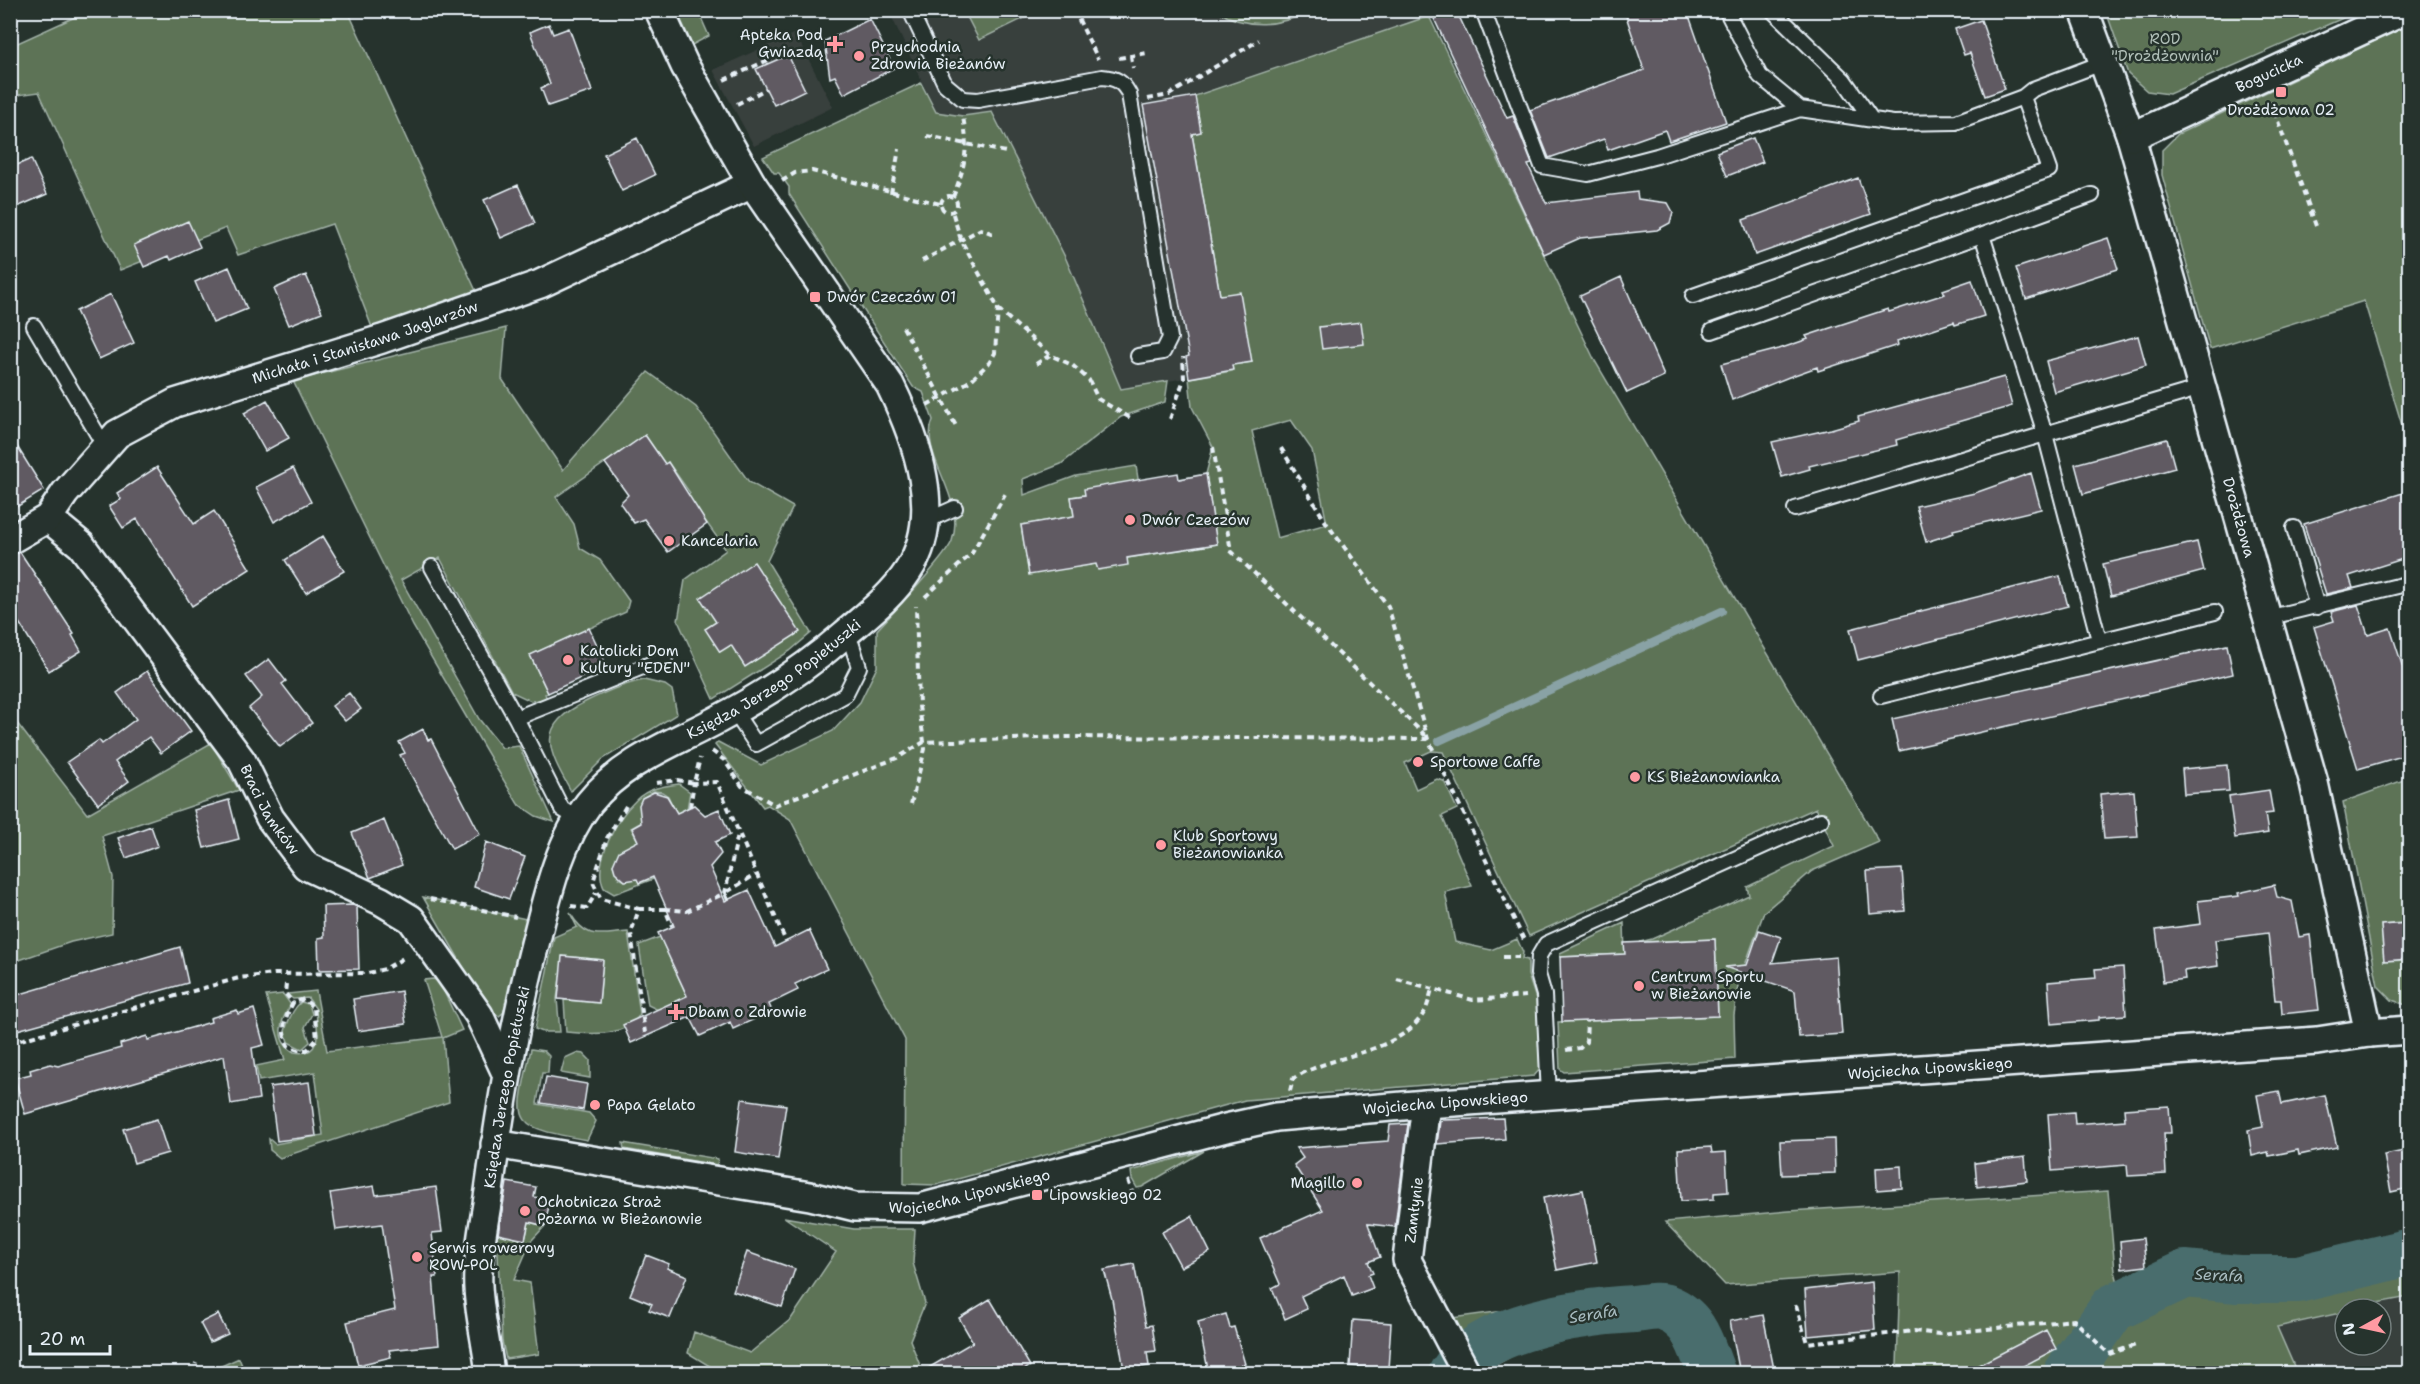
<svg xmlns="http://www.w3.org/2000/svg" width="2420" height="1384" font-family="'Shantell Sans',sans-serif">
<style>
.built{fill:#383f3d}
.green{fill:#5d7357;stroke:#a2b2a8;stroke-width:1.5;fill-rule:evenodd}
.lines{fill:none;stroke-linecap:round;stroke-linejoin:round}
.stream{stroke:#89a2a5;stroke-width:8}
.river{stroke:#496d6d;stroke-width:48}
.building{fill:#615a62;stroke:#e8f1f8;stroke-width:1.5}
.service-casing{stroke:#e8f1f8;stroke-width:18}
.minor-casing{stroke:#e8f1f8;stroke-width:32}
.path{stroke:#e8f1f8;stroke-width:4;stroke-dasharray:6 4.5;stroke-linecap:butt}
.service{stroke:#26332d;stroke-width:14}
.minor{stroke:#26332d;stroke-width:27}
.poi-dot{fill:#ff9aa2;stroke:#26332d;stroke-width:2}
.labels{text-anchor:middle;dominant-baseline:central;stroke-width:5;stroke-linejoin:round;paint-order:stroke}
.poi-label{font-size:15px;fill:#e8f1f8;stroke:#26332d;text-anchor:start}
.park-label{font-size:15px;fill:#b0bfb8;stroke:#26332d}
.street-label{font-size:15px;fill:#e8f1f8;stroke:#26332d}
.water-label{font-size:16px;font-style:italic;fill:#a8bcc0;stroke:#26332d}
</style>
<rect width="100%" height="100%" fill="#26332d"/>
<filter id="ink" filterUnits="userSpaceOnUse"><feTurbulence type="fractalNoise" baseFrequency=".0167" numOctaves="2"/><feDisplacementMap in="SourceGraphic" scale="12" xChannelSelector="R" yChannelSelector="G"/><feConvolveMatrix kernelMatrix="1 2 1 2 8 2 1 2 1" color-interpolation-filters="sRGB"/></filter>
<g filter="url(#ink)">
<path class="built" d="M1426 10 1429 16 1186 98 1233 370 1121 389 1101 338 963 116 936 112 889 11Z
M795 33 833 107 754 146 713 70Z
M2409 1297V1373H2297L2277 1327 2345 1312V1345H2381V1309H2356Z"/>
<path class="green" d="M88 11H348L477 293 373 330 332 224 238 255 226 228 120 270 39 92 11 96V46Z
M677 11H698L709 36 692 45Z
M964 11H1039L979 40Z
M1217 11 1311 10V11C1279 26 1248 30 1217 11Z
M2106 11V10L2359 11 2169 94 2147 91 2128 74Z
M1429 16 1595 361 1879 842 1812 871 1764 912 1738 985 1734 1015 1735 1059 1564 1072 1560 1069 1558 1022 1718 1016 1715 939 1640 942 1652 939 1749 895 1747 887 1834 846 1816 808 1529 936 1443 752 1431 751 1405 763 1416 789 1437 779 1444 781 1457 809 1442 816 1472 886 1445 892 1455 942 1491 950 1517 939 1523 952 1522 959 1528 960V975L1536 999 1540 1069 1534 1076 1245 1100 936 1185 904 1184 905 1040 790 819 768 805 763 807 715 745 718 742 761 765 833 731 860 702 877 667V630C891 615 947 556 952 541 967 497 918 455 933 420L923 392 913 387 789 194V187L779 173H774L763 157 921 83 936 112 963 116 992 112 1066 259 1121 389 1168 381 1165 402 1121 417 1061 464 1023 479 1024 495 1076 476 1136 466 1139 485 1071 497 1074 516 1021 525 1029 574 1096 564 1098 569 1127 558 1217 544 1206 474 1213 447 1192 407 1189 378 1232 371V365L1252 362 1220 295 1192 134 1201 132 1195 96ZM1291 420 1312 450 1327 524 1277 538 1252 431Z
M2409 25V448L2364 301 2210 349 2162 175V150L2178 134Z
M506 328 502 379 563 470 648 372 696 407 749 482 793 507 767 561 811 633 790 651 714 699 678 621 685 580 726 550 687 495 690 493 668 462 665 464 645 435 556 497 574 524 580 548 600 560 629 601 626 612 530 655 548 693 545 694 547 699 531 701 512 692 440 558 401 580 479 719 502 748 519 746 554 822 536 816 518 804 495 766 413 626 293 381Z
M644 680 665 685 672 690 677 714 603 759 571 791C547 749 535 726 587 701 606 692 623 684 644 680Z
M10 714 87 814 211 743 239 790 102 836 113 877 112 933 71 942 11 963Z
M2409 778V922L2381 925 2384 961 2409 960V1006L2392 1000 2378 986 2343 802Z
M679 784 690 792 686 815 680 822 668 796 662 792 654 791 642 798V822L631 828 638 841 619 856 613 865 619 878 625 881 637 878 639 883 651 874 653 879 614 894 604 888C592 862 617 818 636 800 648 788 663 786 679 784Z
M423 897 531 920 508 1009 499 1016 489 1011Z
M570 913C587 941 599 934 628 932L640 1014C626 1038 590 1034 566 1032L564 1000 599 1003 603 960 563 956 557 999 560 1032H543L535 1029 554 937 577 927Z
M1624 923 1625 954 1560 957V953Z
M660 937 687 996 658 1010 648 1005 639 945Z
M433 979 439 981 462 1030 443 1038 449 1102 280 1158 270 1150 269 1139 275 1144 323 1135 315 1072 259 1081 256 1066 285 1060 266 996 283 994 291 1005C280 1020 274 1041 294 1052 324 1058 317 1027 316 1009L308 998 293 999 287 994 316 991 327 1051 442 1037 424 980Z
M301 1002 309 1004 312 1014 305 1027 310 1042 302 1049 288 1042 285 1031C288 1021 294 1008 301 1002Z
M531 1049 544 1051 549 1056 548 1073H542L537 1104 589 1113 596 1121 587 1140C508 1126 515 1124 531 1049Z
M576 1053 584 1054 590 1060V1078L561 1073 565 1058Z
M623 1143 718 1159 717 1165 624 1149Z
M1204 1151 1142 1187 1137 1188 1132 1179 1131 1171Z
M2108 1191 2115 1271 2119 1287 2175 1261 2212 1255 2256 1264 2296 1263 2409 1234V1297L2345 1309V1312L2277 1327 2297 1373H1873L1897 1366 1900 1272 1725 1285 1665 1222 1789 1211Z
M784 1217 854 1229H915L913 1263 925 1303 910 1340 923 1373H721L688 1353 694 1332 750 1353 791 1319 836 1252Z
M529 1222 545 1226 531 1241 514 1280 530 1283 539 1354 506 1359 502 1341 497 1234 525 1240Z
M1657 1290C1713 1302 1706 1326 1723 1373H1691L1668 1332 1652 1325 1579 1333 1536 1343 1481 1373 1444 1319Z
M1443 1352 1458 1374H1424Z
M239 1358 245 1373H206Z"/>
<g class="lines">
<path class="stream" d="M1439 741 1722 611"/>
<path class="river" d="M1452 1374C1483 1325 1582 1312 1634 1309 1644 1308 1658 1305 1666 1308 1696 1319 1701 1347 1712 1374
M2067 1374 2113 1308 2185 1274 2238 1279H2298L2410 1252"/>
</g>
<path class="building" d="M1430 10H1456L1507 118 1513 116 1532 164 1528 165 1546 203 1637 192 1638 199 1668 203 1673 212 1670 223 1657 230 1580 238 1544 254Z
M1624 10H1687L1726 122 1669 141 1665 130 1608 150 1604 139 1549 158 1530 110 1644 70Z
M870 19 894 68 844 94 835 76 830 78 825 41Z
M1981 20 2005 89 1985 96 1970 53 1964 55 1955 29Z
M549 24 553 34 569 28 592 91 548 106 541 88 550 84 530 32Z
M788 55 805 90 774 105 756 69Z
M1195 96 1201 132 1192 134 1220 295 1240 292 1252 362 1232 365 1233 370 1189 378 1186 357 1189 356 1143 105Z
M637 138 655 175 622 191 604 154Z
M1753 138 1763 162 1727 176 1717 152Z
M31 159 47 194 17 207 10 192V168Z
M1858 178 1871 214 1755 255 1743 220Z
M518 185 535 223 501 238 484 200Z
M188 221 200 247 171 260 169 256 144 267 134 245Z
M2108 238 2118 269 2026 299 2016 268Z
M229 267 247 309 213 323 195 282Z
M306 275 322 312 289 325 274 289Z
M1621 277 1664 376 1627 393 1580 296Z
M1972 280 1984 316 1955 325 1954 322 1897 341 1898 345 1818 371 1817 367 1789 377 1732 400 1721 364 1779 349 1808 339 1806 336 1888 309 1889 312 1945 294 1943 290Z
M111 294 134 343 99 359 76 311Z
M1361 322 1364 344 1322 349 1319 327Z
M2138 336 2146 365 2054 392 2046 361Z
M2004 377 2012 406 1896 440 1897 445 1809 466 1810 469 1782 477 1772 442 1831 429 1859 421 1858 417Z
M267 400 289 438 265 451 244 413Z
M10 435 44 490 10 511Z
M645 435 665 464 668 462 707 524 668 552 644 519 634 523 620 503 628 495 605 463Z
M2167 439 2175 468 2083 494 2075 464Z
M157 467 194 524 214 511 250 569 192 606 137 519 123 528 109 506 121 499 117 493Z
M293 468 311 502 274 522 256 487Z
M1178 473 1179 479 1206 474 1217 544 1127 558 1128 565 1098 570 1096 564 1029 575 1021 525 1074 516 1071 497 1085 495 1084 489Z
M2031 473 2041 509 1953 530 1954 533 1926 542 1916 506 1975 493Z
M2409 491V557L2349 576 2353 588 2326 594 2304 524Z
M323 536 344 571 306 593 285 560Z
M2197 542 2204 571 2111 596 2103 564Z
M20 552 74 634 72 635 81 651 49 671 10 608V556Z
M754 562 800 632 745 667 731 645 720 652 705 629 716 622 700 598Z
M2060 576 2068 606 1858 660 1850 629Z
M2358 605 2368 635 2390 628 2409 686V754L2358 769 2314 627 2334 621 2331 612Z
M589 628 607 666 548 693 530 655Z
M2227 645 2233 674 1899 751 1892 719Z
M269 659 286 681 282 684 312 723 280 747 249 708 262 697 246 676Z
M147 671 191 731 161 753 149 737 115 762 129 781 98 804 67 762 99 740 102 744 136 719 117 693Z
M349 693 361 709 345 721 332 706Z
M423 729 428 740 431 739 480 834 452 849 400 755 405 753 399 742Z
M2227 765 2229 791 2184 794 2182 769Z
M2269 790 2273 813 2265 814 2268 833 2235 838 2229 796Z
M2134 791 2138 837 2104 839 2100 794Z
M654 792 667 796 677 813 694 805 705 815 719 809 730 835 715 842 721 854 710 867 725 901 749 890 775 947 809 930 827 969 795 984 798 990 769 1004 772 1011 733 1029 730 1022 700 1036 690 1017 631 1043 623 1025 687 996 658 933 674 926 653 877 639 883 637 879 625 881 615 872 613 865 619 851 638 841 632 828 641 823 639 805 642 798Z
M229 800 239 839 204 848 194 810Z
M384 820 402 865 370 878 352 833Z
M151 826 158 846 126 858 118 838Z
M486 842 525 857 509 899 474 887Z
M1902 869 1905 911 1870 914 1867 871Z
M2274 885 2277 897 2292 901 2299 937 2310 935 2319 1010 2282 1014 2281 1000H2275L2268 933 2215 940 2218 966 2184 971 2185 979 2163 982 2156 930 2201 924 2198 901 2239 896 2238 893Z
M353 905 357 907 359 969 319 970 318 938 324 937 323 906Z
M2409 923V959L2384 961 2381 925Z
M1759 930 1781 937 1772 963 1836 957 1842 1034 1799 1037 1795 991 1725 967 1747 965Z
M1715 939 1718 1016 1562 1022 1560 957 1625 954 1624 943Z
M180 947 188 983 10 1032V997Z
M562 956 603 960 599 1003 558 999Z
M2123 967 2126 1015 2099 1017V1020L2051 1024 2048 982 2096 978 2095 969Z
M401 991 406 1024 358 1031 353 999Z
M254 1009 264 1045 252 1048 259 1099 231 1104 224 1056 25 1114 15 1078 31 1074 30 1070 50 1064 58 1066 121 1048 120 1044 147 1036 148 1040 194 1027 211 1022 210 1018 237 1010 238 1014Z
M546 1077 587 1084 583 1110 541 1103Z
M309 1082 316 1136 277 1141 270 1087Z
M2279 1091 2282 1104 2325 1095 2337 1147 2299 1155 2298 1150 2269 1156 2268 1152 2252 1156 2248 1130 2263 1127 2257 1095Z
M742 1099 786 1105 778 1159 735 1152Z
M2169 1106 2171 1133H2164L2166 1174 2128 1176 2127 1165 2052 1171 2048 1114 2074 1112 2075 1124 2125 1120 2124 1109Z
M1503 1118 1505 1139 1437 1144 1440 1121 1443 1120Z
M157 1119 168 1153 134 1163 123 1129Z
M1408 1124 1395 1227 1368 1224 1380 1257 1368 1262 1373 1273 1368 1275 1373 1288 1352 1296 1344 1275 1301 1296 1307 1309 1285 1319 1272 1288 1280 1284 1260 1238 1323 1210 1294 1165 1303 1158 1296 1148 1388 1141 1390 1125Z
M1834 1139 1835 1173 1782 1175 1780 1141Z
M1711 1147 1712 1153 1726 1152 1728 1192 1714 1193V1199L1681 1201 1678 1149Z
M2409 1150V1188L2391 1192 2384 1155Z
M2025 1157 2027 1181 1977 1187 1975 1163Z
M1901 1166 1902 1188 1877 1190 1876 1168Z
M507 1182 536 1187 534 1197 550 1200 545 1226 529 1222 525 1240 498 1234Z
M374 1186 376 1195 436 1187 442 1232 432 1233 437 1277H433L439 1345 389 1350 391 1357 358 1365 347 1322 395 1310 382 1224 336 1230 330 1193Z
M1583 1190 1597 1262 1557 1270 1543 1198Z
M1192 1216 1210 1252 1181 1267 1162 1232Z
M2143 1238 2146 1266 2122 1269 2120 1241Z
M747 1252 795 1269 782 1307 733 1291Z
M646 1255 669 1264 667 1268 687 1276 670 1318 649 1310 652 1304 630 1295Z
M1134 1264 1146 1326 1152 1325 1156 1351 1147 1352 1149 1366 1124 1370 1112 1299 1104 1270Z
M1872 1282 1875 1330 1808 1336 1805 1290Z
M990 1299 1030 1366 1018 1374H918L973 1342 959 1318Z
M218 1314 228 1334 210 1342 200 1323Z
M1226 1314 1230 1328 1234 1327 1245 1364 1239 1366 1241 1374H1209L1198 1322Z
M1763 1315 1775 1374H1740L1730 1321Z
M1353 1320 1391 1323 1388 1369 1350 1366Z
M2046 1330 2056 1349 2008 1374H1961Z"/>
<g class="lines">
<defs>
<path id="service" d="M910 10 945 84 963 99 978 100 1102 77C1116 78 1122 81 1129 94L1170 338 1163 352 1138 356
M1483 10 1542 166 1588 174 1657 156 1800 109
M1726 10 1760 76 1800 109 1893 123 1956 122 2023 97 2033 89 2102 63
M1772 10 1844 80 1872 120
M1982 235 2092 195
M1693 296 2049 170 2023 97
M34 326 105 447
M1712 331 1982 235 2045 434 1795 509
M926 521 955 508
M2294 528 2317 607
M432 567 516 718 562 809 578 819
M2267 618 2410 583
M2099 640 2045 434 2201 388
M1881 696 2215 612
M734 711 756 744 845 695 859 667 852 645 844 635
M516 718 665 658
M1549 1095 1544 995 1538 974 1539 956 1546 944 1821 820"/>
<g id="minor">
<path id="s1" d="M2084 10 2131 137 2314 783 2369 1033"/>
<path id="s2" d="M2131 137 2406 10"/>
<path id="s3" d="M48 518 81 545 242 761 270 818 306 866 381 901 411 919 479 1015 506 1073"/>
<path id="s4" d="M10 540 48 518 65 493 117 434 175 403 382 339 540 284 752 184"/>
<path d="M1426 1104 1407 1260 1467 1374"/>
<path id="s5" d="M495 1144 810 1196 855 1207 920 1208 1226 1128 1276 1117 1426 1104 2317 1041 2369 1033 2410 1030"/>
<path id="s6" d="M490 1374C487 1344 476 1301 478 1273 479 1246 485 1218 489 1191 500 1110 513 1031 533 952 546 902 557 845 589 803 623 761 672 744 717 720 763 696 806 668 845 634 867 615 892 596 908 571 945 515 917 440 890 385L752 184 685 66 659 10"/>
</g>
</defs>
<use href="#service" class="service-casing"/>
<use href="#minor" class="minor-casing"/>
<path class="path" d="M1074 10 1098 59
M1131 56 1133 68
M1119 58 1147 53
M724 80 766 61 767 64
M1148 99 1169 95 1259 40
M2271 102 2316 226
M737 104 766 89
M927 136 1006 152
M782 181 795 173 812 171 940 204
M891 193 899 149
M941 204a8 8 0 1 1 16 0a8 8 0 1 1-16 0Z
M953 197C965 167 969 148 963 117
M922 261 981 229 996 235
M998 309 1050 355 1072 365 1089 380 1098 399 1132 419
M903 327 956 426
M1036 364 1050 355
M927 405 970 381 989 363 995 353 998 308 961 240 952 211
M1170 419 1184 379 1183 357
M1213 447 1231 551 1428 738
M1281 448 1327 524 1388 606 1428 739 1524 940
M925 597 972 553 1006 493
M712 751 724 760 742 786 775 805 897 758 924 742 1069 737 1428 739
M656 783 677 780 694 783 700 758
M911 804 925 749 919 706 916 606
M626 806 607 838 593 882 601 899 639 909 631 933 645 1033
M690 807 694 783 717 782 786 942
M430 899 516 917
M728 900 725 893 755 875
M571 906 587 908 596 893
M639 909H665L672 926
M665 909 687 911 725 893 738 834
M1503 957H1519
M1397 979 1473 1000 1526 996
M286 984 285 993 293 1003C285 1017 280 1031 288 1046L298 1050H307L317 1039 314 1008 304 999 293 1003
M10 1043 239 978 274 974 368 973 385 969 405 957
M1566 1050 1580 1048 1586 1042 1587 1021
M1290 1091 1293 1079C1331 1053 1400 1055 1425 1011 1428 1005 1430 996 1432 989
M1128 1180 1132 1192 1139 1196
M1796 1305 1807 1343 1914 1331 1939 1334 2074 1320 2109 1354 2136 1345
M192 1374 196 1363"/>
<use href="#service" class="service"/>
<use href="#minor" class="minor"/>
</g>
</g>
<g class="poi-dot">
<path d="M832 35h6v6h6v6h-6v6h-6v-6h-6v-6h6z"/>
<circle cx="859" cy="56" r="6"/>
<rect x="2275" y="86" width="12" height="12" rx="3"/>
<rect x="809" y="291" width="12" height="12" rx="3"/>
<circle cx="1130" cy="520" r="6"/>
<circle cx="669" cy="541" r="6"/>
<circle cx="568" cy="660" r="6"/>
<circle cx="1418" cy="762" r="6"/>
<circle cx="1635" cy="777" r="6"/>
<circle cx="1161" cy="845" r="6"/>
<circle cx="1639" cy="986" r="6"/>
<path d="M673 1003h6v6h6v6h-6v6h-6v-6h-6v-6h6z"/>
<circle cx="595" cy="1105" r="6"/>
<circle cx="1357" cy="1183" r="6"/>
<rect x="1031" y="1189" width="12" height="12" rx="3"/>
<circle cx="525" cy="1211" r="6"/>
<circle cx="417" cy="1257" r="6"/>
</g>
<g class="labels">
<g class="poi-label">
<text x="823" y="35" text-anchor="end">Apteka Pod<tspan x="823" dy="17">Gwiazdą</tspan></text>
<text x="871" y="47">Przychodnia<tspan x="871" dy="17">Zdrowia Bieżanów</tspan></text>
<text x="2281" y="110" text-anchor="middle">Drożdżowa 02</text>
<text x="827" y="297">Dwór Czeczów 01</text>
<text x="1142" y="520">Dwór Czeczów</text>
<text x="681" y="541">Kancelaria</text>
<text x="580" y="651">Katolicki Dom<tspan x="580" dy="17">Kultury "EDEN"</tspan></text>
<text x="1430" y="762">Sportowe Caffe</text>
<text x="1647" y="777">KS Bieżanowianka</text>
<text x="1173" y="836">Klub Sportowy<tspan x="1173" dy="17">Bieżanowianka</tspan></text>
<text x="1651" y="977">Centrum Sportu<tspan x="1651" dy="17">w Bieżanowie</tspan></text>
<text x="688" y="1012">Dbam o Zdrowie</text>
<text x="607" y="1105">Papa Gelato</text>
<text x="1345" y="1183" text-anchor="end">Magillo</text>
<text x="1049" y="1195">Lipowskiego 02</text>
<text x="537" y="1202">Ochotnicza Straż<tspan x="537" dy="17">Pożarna w Bieżanowie</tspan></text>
<text x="429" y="1248">Serwis rowerowy<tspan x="429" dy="17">ROW-POL</tspan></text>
</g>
<g class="park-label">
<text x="2165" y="39">ROD<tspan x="2165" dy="17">"Drożdżownia"</tspan></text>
</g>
<g class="street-label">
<text stroke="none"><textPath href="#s2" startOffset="152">Bogucicka</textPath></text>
<text stroke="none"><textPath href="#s4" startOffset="418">Michała i Stanisława Jaglarzów</textPath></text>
<text stroke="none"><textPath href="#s1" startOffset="531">Drożdżowa</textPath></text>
<text stroke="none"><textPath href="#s6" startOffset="812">Księdza Jerzego Popiełuszki</textPath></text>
<text stroke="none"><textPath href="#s3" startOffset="368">Braci Jamków</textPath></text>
<text stroke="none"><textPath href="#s5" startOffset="1454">Wojciecha Lipowskiego</textPath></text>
<text stroke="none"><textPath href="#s6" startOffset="290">Księdza Jerzego Popiełuszki</textPath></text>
<text stroke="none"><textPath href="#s5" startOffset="968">Wojciecha Lipowskiego</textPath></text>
<text stroke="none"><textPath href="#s5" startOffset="482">Wojciecha Lipowskiego</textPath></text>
<text transform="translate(1414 1210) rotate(-83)">Zamłynie</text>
</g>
<g class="water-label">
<text transform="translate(2219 1275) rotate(3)">Serafa</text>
<text transform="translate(1593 1314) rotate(-9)">Serafa</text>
</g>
</g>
<rect width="2420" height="1384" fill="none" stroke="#26332d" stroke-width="36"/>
<rect x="18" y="18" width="2384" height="1348" fill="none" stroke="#e8f1f8" stroke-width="2" filter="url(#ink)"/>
<g transform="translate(2363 1327) rotate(262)"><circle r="28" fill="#26332d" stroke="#747f7e" stroke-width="1.5"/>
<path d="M0-4.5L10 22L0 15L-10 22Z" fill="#ff9aa2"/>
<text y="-9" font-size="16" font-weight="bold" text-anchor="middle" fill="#e8f1f8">N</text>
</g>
<path d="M30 1345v9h80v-9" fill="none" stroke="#e8f1f8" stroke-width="3"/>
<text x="39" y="1345" font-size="18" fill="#e8f1f8" stroke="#26332d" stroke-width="4.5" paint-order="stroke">20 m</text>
</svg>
